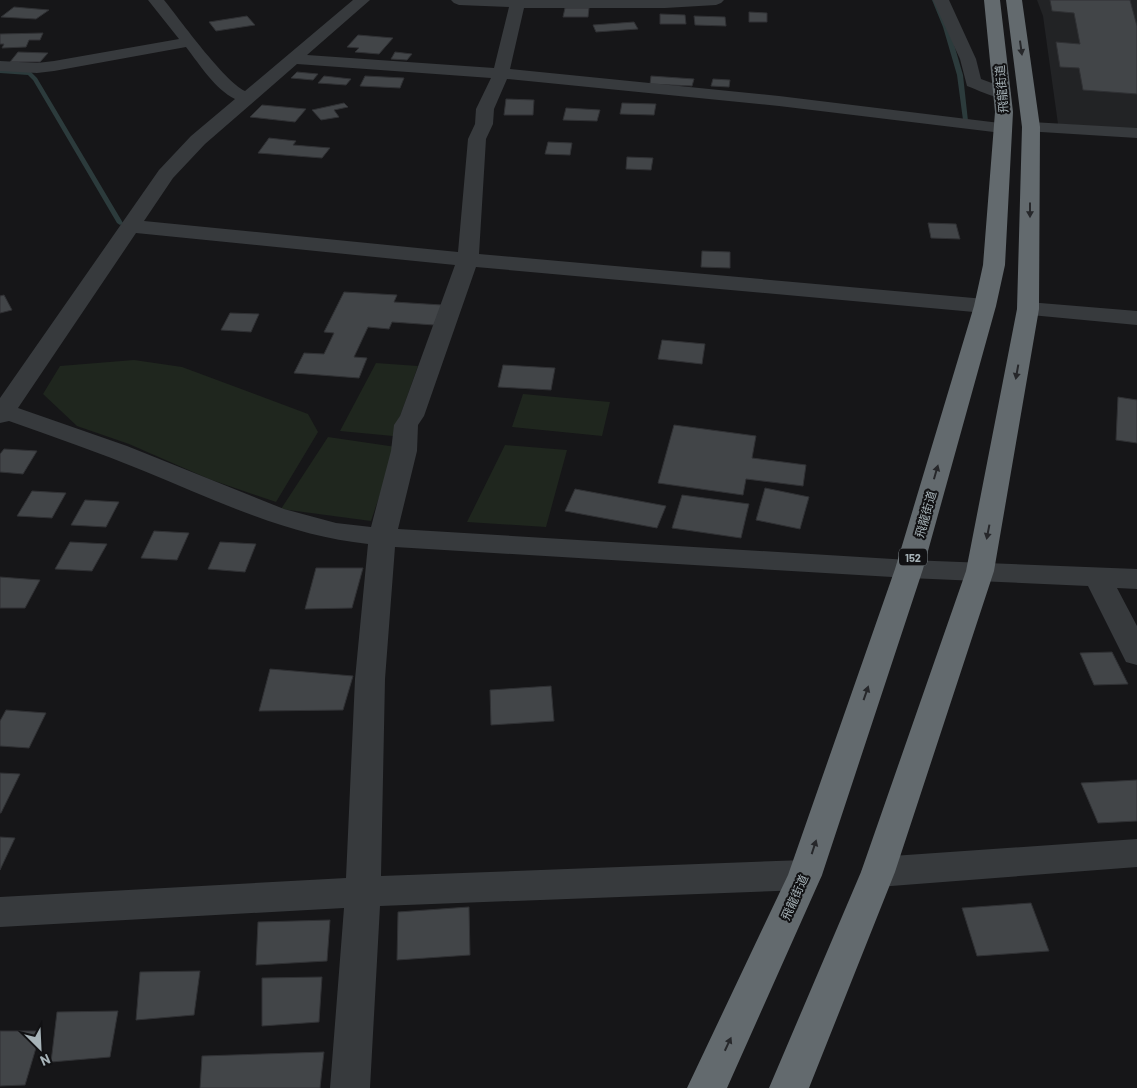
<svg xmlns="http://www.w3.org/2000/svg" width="1137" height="1088" font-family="Barlow,'Noto Sans JP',sans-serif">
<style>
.built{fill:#222325}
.green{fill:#1f261e}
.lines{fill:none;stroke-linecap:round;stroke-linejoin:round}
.stream{fill:#2c3b3c;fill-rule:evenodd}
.building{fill:#424548;stroke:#303134}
.street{fill:#373a3d;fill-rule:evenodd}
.highway{fill:#636a6e;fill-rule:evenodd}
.oneway{fill:#26272a}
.labels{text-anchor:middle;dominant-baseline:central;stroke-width:4;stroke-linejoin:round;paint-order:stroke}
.shield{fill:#111113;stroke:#7a8286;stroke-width:1}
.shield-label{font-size:11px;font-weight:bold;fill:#a7b3b8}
.street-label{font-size:12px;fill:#a7b3b8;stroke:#111113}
</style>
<rect width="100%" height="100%" fill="#161618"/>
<path class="built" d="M1037 0H1137V129L1058 124 1043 16Z"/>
<path class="green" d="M134 360 182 367 308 414 318 432 276 502 209 479 129 444 77 426 43 394 60 366Z
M376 363 418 366 393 436 340 431Z
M523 394 610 402 602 436 512 427Z
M328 437 396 447 371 521 281 509Z
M505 445 567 450 546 527 467 522Z"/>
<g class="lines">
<path class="stream" d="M932 0H936L949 27 963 75 968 121 963 120 957 75 943 27Z
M0 69 30 71 37 78 123 223 122 224 120 225 117 223 33 80 28 75 0 73Z"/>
</g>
<path class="building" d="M1050 0H1130L1137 26V94L1083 90 1079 68 1060 67 1056 42 1080 44 1074 13 1052 11Z
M14 7 49 10 36 19 1 17Z
M565 8H589L588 17H563Z
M749 12 767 13V22H749Z
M660 14 685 15 686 24H660Z
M247 16 255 25 216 31 209 22Z
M694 16 725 17 726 26 695 25Z
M634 22 638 29 596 32 593 25Z
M43 33 40 40H29L26 47 2 48 4 44H0V34Z
M358 35 393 38 379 54 355 52 359 48 347 47Z
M18 52 48 53 40 62H10Z
M395 52 412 54 407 60 391 59Z
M297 72 318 74 313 80 291 78Z
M324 76 351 79 346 85 318 83Z
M365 76 404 78 400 88 360 86Z
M651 76 694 79 692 86 650 84Z
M713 79 730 80 729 87 711 86Z
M506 99 534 100 533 115H504Z
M344 103 348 107 334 110 339 117 321 120 312 110Z
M622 103 656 104 654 115 620 114Z
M262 105 306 109 295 122 250 117Z
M566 108 600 110 597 121 563 120Z
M269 138 296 141 293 145 330 148 322 158 258 153Z
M548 142 572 143 570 155 545 154Z
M627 157 653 158 651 170 626 169Z
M928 223 956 224 960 239 931 238Z
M702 251 730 252V268L701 267Z
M344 292 397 295 394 302 442 305 434 325 392 322 389 329 368 327 354 357 367 358 359 378 294 373 304 353 324 354 334 333 324 332Z
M4 295 12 310 0 313V296Z
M230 313 259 314 251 332 221 330Z
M662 340 705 344 702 364 658 359Z
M503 365 555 368 551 390 498 387Z
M1118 397 1137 400V443L1116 440Z
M674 425 756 436 752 458 806 465 803 486 746 479 743 495 658 483Z
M4 449 37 451 23 474 0 472V454Z
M765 488 809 497 800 529 756 520Z
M575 489 666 506 657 528 565 511Z
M32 491 66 493 52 518 17 516Z
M682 495 749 504 741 538 672 528Z
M85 500 119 502 106 527 71 525Z
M154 531 189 533 177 560 141 558Z
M70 542 107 544 92 571 55 569Z
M220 542 256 544 245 572 208 569Z
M316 568H363L352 608 305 609Z
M0 577 40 580 25 608H0Z
M1112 652 1128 684 1094 685 1080 653Z
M270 669 353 676 343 710 259 711Z
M551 686 554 721 491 725 490 690Z
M6 710 46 713 29 748 0 746V721Z
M0 773 20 774 1 813H0Z
M1137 780V821L1098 823 1081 783Z
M0 837 15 838 0 870Z
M1031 903 1049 951 977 956 962 908Z
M469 907 470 955 397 960 398 912Z
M330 920 327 961 256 965 258 922Z
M200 971 194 1015 136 1020 140 972Z
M322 977 319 1022 262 1026V978Z
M118 1011 110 1057 51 1062 57 1012Z
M0 1031H41L25 1085 0 1086Z
M324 1052 320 1088H200L202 1056Z"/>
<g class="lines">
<path class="street" d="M148 0H164C181 21 224 81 245 91L353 0H370L307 55 494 68 509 7 459 5 454 3 451 0H724L721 3 716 5 665 8H524L510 69 779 96 1008 124 1011 128 1008 132 1002 133 779 106 507 79 494 109 493 124 486 139 479 254 985 299 993 301 996 306 993 311 985 313 476 267 424 416 418 425 417 451 398 529 909 560 1137 569V589L1117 588 1137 626V665L1126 662 1088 586 909 578 395 547 385 679 381 876 805 860 817 865 822 875 817 885 805 890 380 906 370 1088H330L344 908 0 927V897L346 878 355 679 368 544C289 536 217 501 144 471 100 453 54 437 9 421L0 423V398L159 170 191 136 235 99C215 89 200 65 186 47L54 71 37 73 0 71V61L37 63 54 61 179 39ZM297 64 491 78 476 109 475 124 468 139 458 252 144 221 173 178 205 144ZM136 233 455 265 400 416 394 425 391 451 371 527 336 523 284 509 127 446 18 408Z
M933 0H949L976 59 981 79 1008 89 1011 93 1008 97C995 100 979 90 967 86L960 59Z
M1031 122 1137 128V138L1025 131 1022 127 1025 123Z
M1028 302 1137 311V325L1020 314 1017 309 1020 304Z
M1137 839V867L878 887 866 882 861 872 866 862 878 857Z"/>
<path class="highway" d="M984 0H1000L1013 112 1005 265 996 306 923 569 822 875 727 1088H687L788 875 895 569 974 306 983 265 995 112Z
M1006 0H1022L1040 127 1039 309 994 571 895 872 809 1088H769L861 872 966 571 1017 309 1022 127Z"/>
</g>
<defs><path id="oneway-solid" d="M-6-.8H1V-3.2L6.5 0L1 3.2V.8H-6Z" transform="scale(1.25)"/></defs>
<g class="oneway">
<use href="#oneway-solid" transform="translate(1021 48) rotate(82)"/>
<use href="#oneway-solid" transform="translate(1030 210) rotate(90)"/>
<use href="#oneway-solid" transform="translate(1017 372) rotate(100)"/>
<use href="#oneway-solid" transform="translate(936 472) rotate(-74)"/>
<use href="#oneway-solid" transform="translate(988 532) rotate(101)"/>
<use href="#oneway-solid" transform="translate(866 693) rotate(-71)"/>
<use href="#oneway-solid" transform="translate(814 847) rotate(-72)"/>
<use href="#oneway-solid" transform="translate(728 1044) rotate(-65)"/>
</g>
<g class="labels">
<rect class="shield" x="899" y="548.5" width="28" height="17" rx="4"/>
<g class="shield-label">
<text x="913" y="557">152</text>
</g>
<g class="street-label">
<text transform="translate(1001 89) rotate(-95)">飛龍街道</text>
<text transform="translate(925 514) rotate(-74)">飛龍街道</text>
<text transform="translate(794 897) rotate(-66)">飛龍街道</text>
</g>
</g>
<g transform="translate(40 1048) rotate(156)" stroke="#111113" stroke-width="4" paint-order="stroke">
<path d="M0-4L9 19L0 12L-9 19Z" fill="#a7b3b8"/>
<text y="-8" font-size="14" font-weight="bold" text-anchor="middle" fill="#a7b3b8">N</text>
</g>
</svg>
